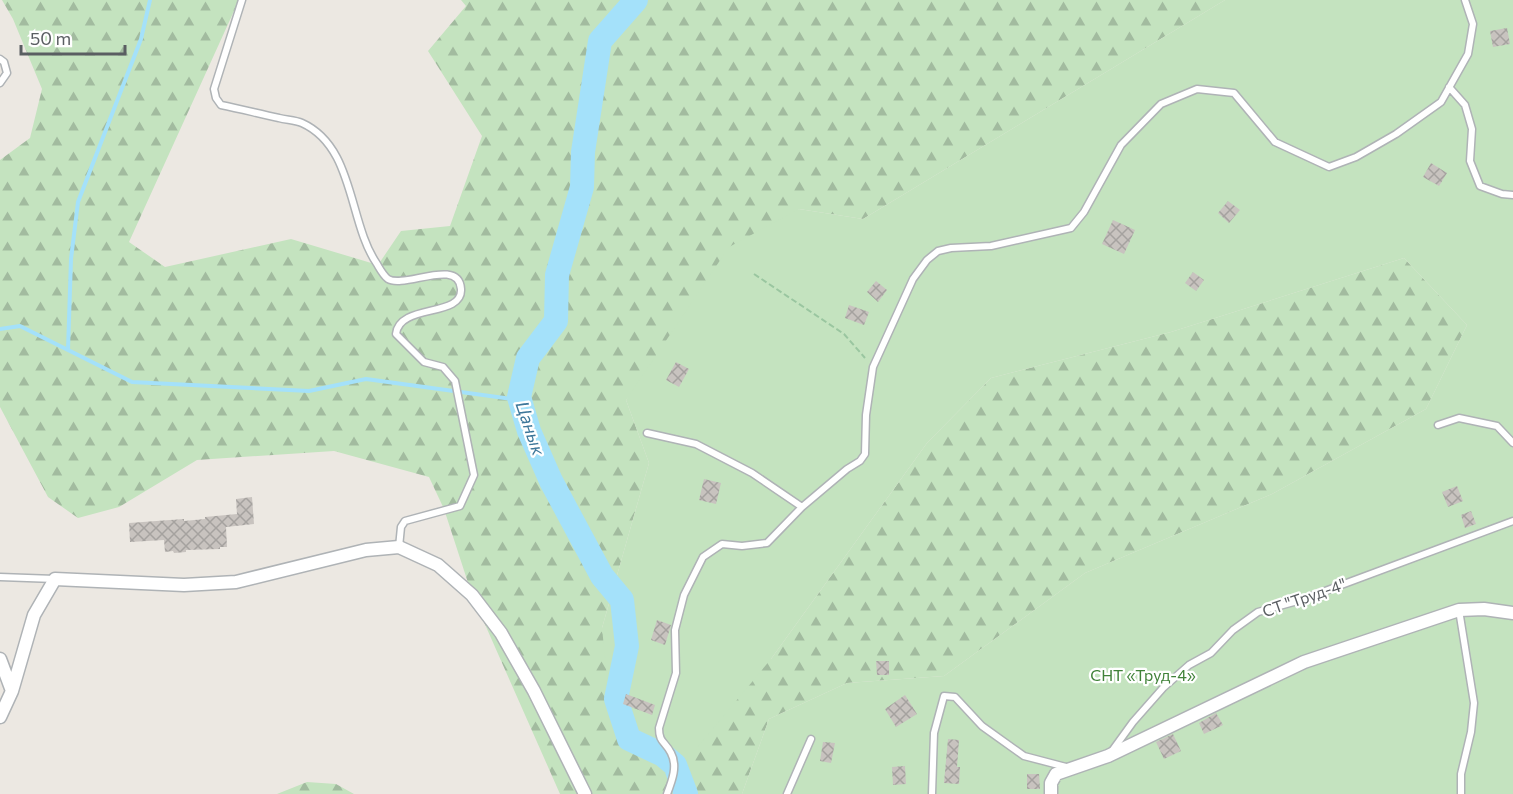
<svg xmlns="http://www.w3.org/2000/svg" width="1513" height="794" font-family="Commissioner,sans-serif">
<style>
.forest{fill:url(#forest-firs)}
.garden{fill:#c4e3bf}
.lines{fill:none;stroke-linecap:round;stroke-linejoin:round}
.stream{stroke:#a4e1fa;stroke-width:4}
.river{stroke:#a4e1fa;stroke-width:24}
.building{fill:url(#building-cross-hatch)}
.lane-casing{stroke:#afb3b6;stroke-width:9}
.street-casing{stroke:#afb3b6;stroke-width:15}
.path{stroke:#9ac6a0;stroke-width:2;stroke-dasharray:6 3;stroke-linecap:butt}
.lane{stroke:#fff;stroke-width:6}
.street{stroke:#fff;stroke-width:12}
.labels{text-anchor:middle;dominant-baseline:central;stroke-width:4.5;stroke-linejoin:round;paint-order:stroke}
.street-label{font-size:16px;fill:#5a5e62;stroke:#fff}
.park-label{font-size:16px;fill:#408239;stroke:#fff}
.water-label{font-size:18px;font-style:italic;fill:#3d779a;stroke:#fff}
</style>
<defs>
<pattern id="forest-firs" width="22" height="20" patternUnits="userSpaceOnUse" patternTransform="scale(1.5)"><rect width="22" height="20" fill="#c4e3bf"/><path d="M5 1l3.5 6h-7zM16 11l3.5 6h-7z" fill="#a2bb9f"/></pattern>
<pattern id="building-cross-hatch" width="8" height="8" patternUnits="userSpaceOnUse" patternTransform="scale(1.5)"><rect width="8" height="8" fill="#c8c3bf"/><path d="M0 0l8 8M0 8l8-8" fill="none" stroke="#a5a29f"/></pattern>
</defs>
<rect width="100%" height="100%" fill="#ece8e2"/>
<path class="forest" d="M2 0H239L129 242 165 267 291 239 378 265 401 231 450 226 482 136 428 51 466 6 461 0H1225L863 219 799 209 626 400 649 463 602 628 771 659 927 443 991 378 1171 332 1404 258 1467 325 1426 409 1272 494 1085 573 944 676 847 683 769 719 742 794H560L472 595 444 509 429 477 334 451 197 460 119 507 78 518 48 497 0 407V160L30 138 42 89 13 19Z
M307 782 336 784 354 794H277Z"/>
<path class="garden" d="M1225 0H1513V794H742L769 719 847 683 944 676 1085 573 1272 494 1426 409 1467 325 1404 258 1171 332 991 378 927 443 771 659 687 760 611 716 602 628 649 463 626 400 729 247 799 209 863 219Z"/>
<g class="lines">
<path class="stream" d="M0 329 20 326 132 382 309 391 366 379 519 400
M68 350 71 259 78 202 141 39 150 0"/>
<path class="river" d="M636 0 600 41 583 152 582 187 557 275 556 321 528 358 519 397 529 431 551 481 602 576 622 600 627 646 616 699 629 739 663 755 675 765 686 794"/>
</g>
<path class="building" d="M1507 28 1510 44 1493 47 1490 31Z
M1431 163 1447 173 1439 186 1423 177Z
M1228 201 1240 210 1229 223 1218 213Z
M1113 220 1135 230 1124 254 1102 244Z
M1193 272 1204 280 1196 291 1185 283Z
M876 281 887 290 878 302 867 292Z
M849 305 869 312 864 325 845 318Z
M676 362 689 369 679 387 666 380Z
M704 479 721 483 716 504 699 500Z
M1457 486 1463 501 1448 507 1442 492Z
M252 497 254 524 226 527 227 547H220V549L186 550V552L174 553 173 551 165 552 164 540 130 542 129 523 184 519V521L205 519V517L237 514 236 499Z
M1471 511 1476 524 1465 528 1461 515Z
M657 620 671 625 665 645 651 640Z
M876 661H889V675H877Z
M626 694 655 705 652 715 623 704Z
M905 695 917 714 896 727 885 709Z
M1216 713 1223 725 1204 734 1199 723Z
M1173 734 1181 751 1164 759 1156 742Z
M948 739 959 740 957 767H960L959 784 944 783Z
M823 742 835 743 831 763 820 761Z
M905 766 906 784 893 785 892 767Z
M1027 774H1039L1040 789H1027Z"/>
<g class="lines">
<defs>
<path id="lane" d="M242 0 214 89 216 98 221 105C241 109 260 114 279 118 286 120 295 120 302 123 355 147 348 222 377 264 380 269 383 275 388 279 404 289 459 257 461 289 463 318 399 303 396 334L424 362 443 367 455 381 474 475 460 506 405 521 401 527 399 547
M0 59 4 62 7 73 0 83
M1449 87 1465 105 1472 129 1470 161 1480 186 1502 194 1513 195
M1438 425 1459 418 1497 426 1513 443
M647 433 696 444 752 473 802 507
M0 577 55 579
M1459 610 1474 703 1471 732 1461 774V794
M1112 751 1133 722 1163 688 1189 665 1211 653 1233 630 1258 612 1301 600 1513 521
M667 794C672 781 678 766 671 753 665 741 659 743 659 728L676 673 675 630 684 595 703 557 722 544 742 546 767 543 802 507 847 469 860 461 865 454 866 415 873 367 913 279 927 260 938 251 951 248 991 246 1071 228 1084 212 1121 145 1161 104 1197 89 1234 93 1275 142 1329 167 1356 157 1396 134 1441 102 1468 54 1473 24 1465 0
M787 794 811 739
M932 794 934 733 944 696 955 697 982 726 1024 756 1070 768"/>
<path id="street" d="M0 659 12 691 0 717
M12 691 34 615 55 579 184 585 236 582 366 550 399 547 438 565 472 595 501 633 534 691 585 794
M1051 794V783L1056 774 1108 756 1304 662 1459 610 1484 609 1513 613"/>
</defs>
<use href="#lane" class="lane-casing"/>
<use href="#street" class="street-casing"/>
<path class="path" d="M754 274 844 334 865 358"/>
<use href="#lane" class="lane"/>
<use href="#street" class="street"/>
</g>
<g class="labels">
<g class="street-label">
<text transform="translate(1304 597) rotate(-19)">СТ "Труд-4"</text>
</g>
<g class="park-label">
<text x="1143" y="674">СНТ «Труд-4»</text>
</g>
<g class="water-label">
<text transform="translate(531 428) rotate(71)">Цанык</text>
</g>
</g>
<path d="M21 45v9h104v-9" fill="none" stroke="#5a5e62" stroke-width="3"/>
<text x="30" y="45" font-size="18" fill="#5a5e62" stroke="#ffffff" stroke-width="4.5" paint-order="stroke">50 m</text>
</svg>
